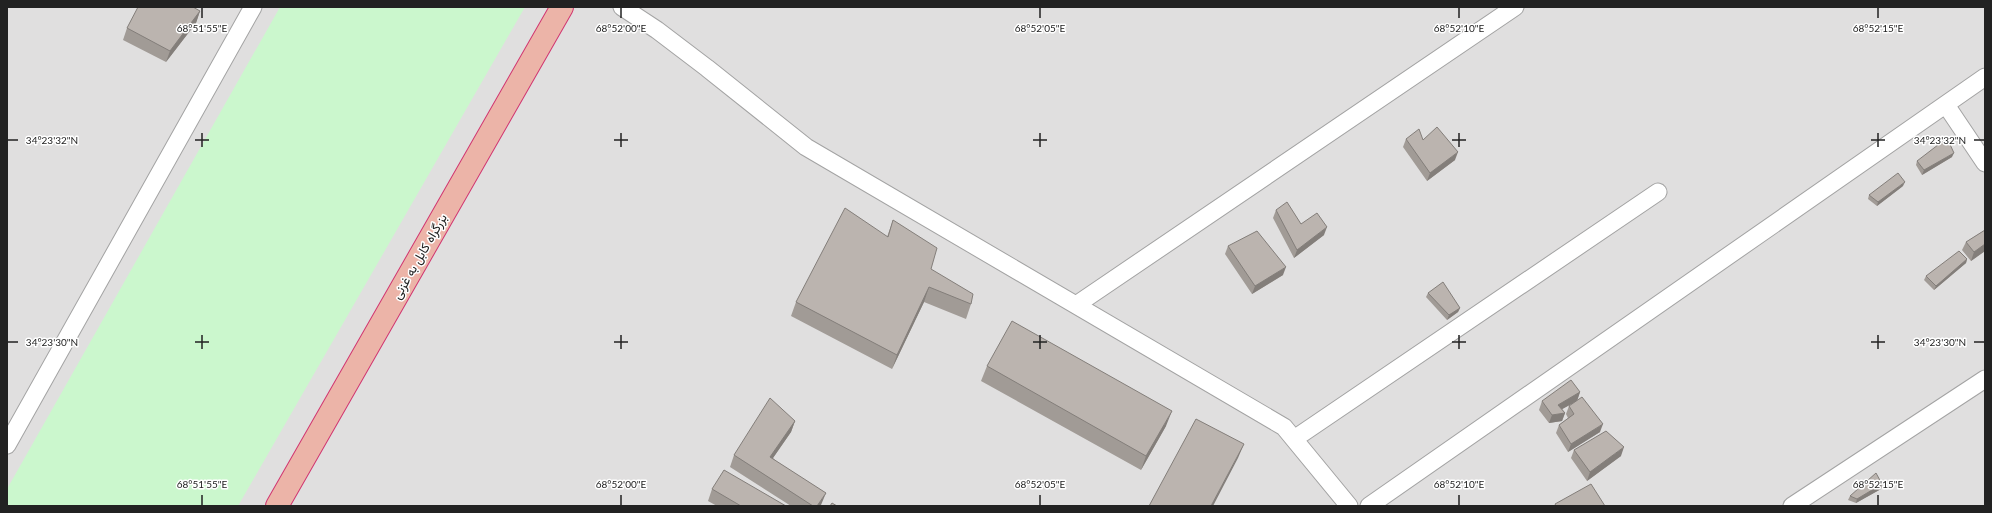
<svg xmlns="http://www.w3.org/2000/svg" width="1992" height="513" font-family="Lato,Vazirmatn,sans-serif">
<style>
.residential{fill:#e0dfdf}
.park{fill:#cbf7cd}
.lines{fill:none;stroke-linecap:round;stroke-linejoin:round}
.minor-casing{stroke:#a3a3a3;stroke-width:19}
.trunk-casing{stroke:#d13570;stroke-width:24}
.minor{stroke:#fff;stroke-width:17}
.trunk{stroke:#ecb4a8;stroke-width:22}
.wall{fill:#a19b96}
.shaded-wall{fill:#837e7a}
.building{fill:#bbb4af;stroke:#837e7a}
.ticks{fill:none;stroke:#222;stroke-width:1.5}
.labels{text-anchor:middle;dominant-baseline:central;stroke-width:3;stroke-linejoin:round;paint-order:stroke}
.street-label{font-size:13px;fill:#222;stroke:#fff}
.ticks-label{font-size:10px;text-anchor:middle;fill:#222;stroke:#fff;stroke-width:3;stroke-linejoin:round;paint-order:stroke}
</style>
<rect width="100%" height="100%" fill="#f1eee9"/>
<path class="residential" d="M7 7H1985V506H7Z"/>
<path class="park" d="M280 7H525L238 506H7V489Z"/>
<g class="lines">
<defs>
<path id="minor" d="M622 7 657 30 707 68 806 147 1284 427 1349 506
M1946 105 1985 163
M1076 305 1515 7
M1294 439 1658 192
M7 445 253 7
M1369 506 1985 77
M1792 506 1985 379"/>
<path id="trunk" d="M277 506 562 7"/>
</defs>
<use href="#minor" class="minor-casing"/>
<use href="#trunk" class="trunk-casing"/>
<use href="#minor" class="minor"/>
<use href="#trunk" class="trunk"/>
</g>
<path class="wall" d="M200 11 196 23 166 62 123 40 127 28Z
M1406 139 1423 140 1455 160 1427 181 1403 147Z
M1952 157 1922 175 1916 165 1917 161Z
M1903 186 1877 206 1868 199 1869 195Z
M1276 210 1301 224 1324 235 1294 258 1273 218Z
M893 220 931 269 971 304 966 319 924 302 892 369 791 316 796 302 887 237Z
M1985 230V251L1971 261 1962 250 1966 242Z
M1228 246 1283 275 1252 294 1225 254Z
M1967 259 1966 263 1934 290 1924 280 1926 276Z
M1428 293 1460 308 1458 312 1447 320 1426 297Z
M987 366 1166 426 1141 470 981 381Z
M1580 392 1577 401 1562 409 1565 413 1562 421 1549 423 1539 410 1542 401Z
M1569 406 1600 432 1568 452 1556 433 1559 425 1568 418 1566 414Z
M795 421 791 432 773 458 821 505 820 506H791L730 467 734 455Z
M1574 450 1621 456 1587 481 1571 458Z
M712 489 786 506H717L708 501Z
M1881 489 1856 503 1848 500 1850 496Z"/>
<path class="shaded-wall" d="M200 11 196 23 166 62 170 51Z
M1458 152 1455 160 1427 181 1430 173Z
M1954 153 1952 157 1922 175 1924 170Z
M1905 182 1903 186 1877 206 1878 202Z
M1327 227 1324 235 1294 258 1297 250Z
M1985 244V251L1971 261 1974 252Z
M1967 259 1966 263 1934 290 1936 286Z
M1286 267 1283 275 1252 294 1255 286Z
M929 287 924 302 892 369 897 355Z
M1460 308 1458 312 1447 320 1449 315Z
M1580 392 1577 401 1555 413 1558 405Z
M1172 411 1166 426 1141 470 1146 456Z
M1565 413 1562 421 1549 423 1552 415Z
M795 421 791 432 766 468 770 457Z
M1603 424 1600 432 1568 452 1571 444Z
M1244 444 1238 458 1213 506H1211Z
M1624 447 1621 456 1587 481 1590 472Z
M1882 484 1881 489 1856 503 1857 499Z
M826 493 821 505 820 506H817Z"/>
<path class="building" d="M138 7H193L200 11 170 51 127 28Z
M1437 127 1458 152 1430 173 1406 139 1419 129 1423 140Z
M1947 138 1954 153 1924 170 1917 161Z
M1898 173 1905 182 1878 202 1869 195Z
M1287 202 1301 224 1317 213 1327 227 1297 250 1276 210Z
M845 208 888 237 893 220 937 248 931 269 973 294 971 304 929 287 897 355 796 302Z
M1985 230V244L1974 252 1966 242Z
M1257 231 1286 267 1255 286 1228 246Z
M1959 251 1967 259 1936 286 1926 276Z
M1443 282 1460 308 1449 315 1428 293Z
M1012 321 1172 411 1146 456 987 366Z
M1571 380 1580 392 1558 405 1565 413 1552 415 1542 401Z
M1582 397 1603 424 1571 444 1559 425 1574 414 1569 406Z
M770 398 795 421 770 457 826 493 817 506H813L734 455Z
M1196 419 1244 444 1211 506H1149Z
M1606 431 1624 447 1590 472 1574 450Z
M724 470 786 506H741L712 489Z
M1876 473 1882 484 1857 499 1850 496Z
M1591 484 1605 506H1556L1555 504Z
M832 503 837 506H830Z"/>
<path class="ticks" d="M202 8V18M621 8V18M1040 8V18M1459 8V18M1878 8V18M202 133V147M621 133V147M1040 133V147M1459 133V147M1878 133V147M8 140H18M195 140H209M614 140H628M1033 140H1047M1452 140H1466M1871 140H1885M1974 140H1984M202 335V349M621 335V349M1040 335V349M1459 335V349M1878 335V349M8 342H18M195 342H209M614 342H628M1033 342H1047M1452 342H1466M1871 342H1885M1974 342H1984M202 495V505M621 495V505M1040 495V505M1459 495V505M1878 495V505"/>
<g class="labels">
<g class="street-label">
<text transform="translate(419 256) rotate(-60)">بزرگراه کابل به غزنی</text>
</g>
</g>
<g class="ticks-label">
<text x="202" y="32">68°51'55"E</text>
<text x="621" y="32">68°52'00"E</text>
<text x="1040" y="32">68°52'05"E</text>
<text x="1459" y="32">68°52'10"E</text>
<text x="1878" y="32">68°52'15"E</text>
<text x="52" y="144">34°23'32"N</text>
<text x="1940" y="144">34°23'32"N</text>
<text x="52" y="346">34°23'30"N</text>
<text x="1940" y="346">34°23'30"N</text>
<text x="202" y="488">68°51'55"E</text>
<text x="621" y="488">68°52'00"E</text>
<text x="1040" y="488">68°52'05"E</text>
<text x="1459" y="488">68°52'10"E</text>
<text x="1878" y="488">68°52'15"E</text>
</g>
<rect width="1992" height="513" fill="none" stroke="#222222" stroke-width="16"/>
</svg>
